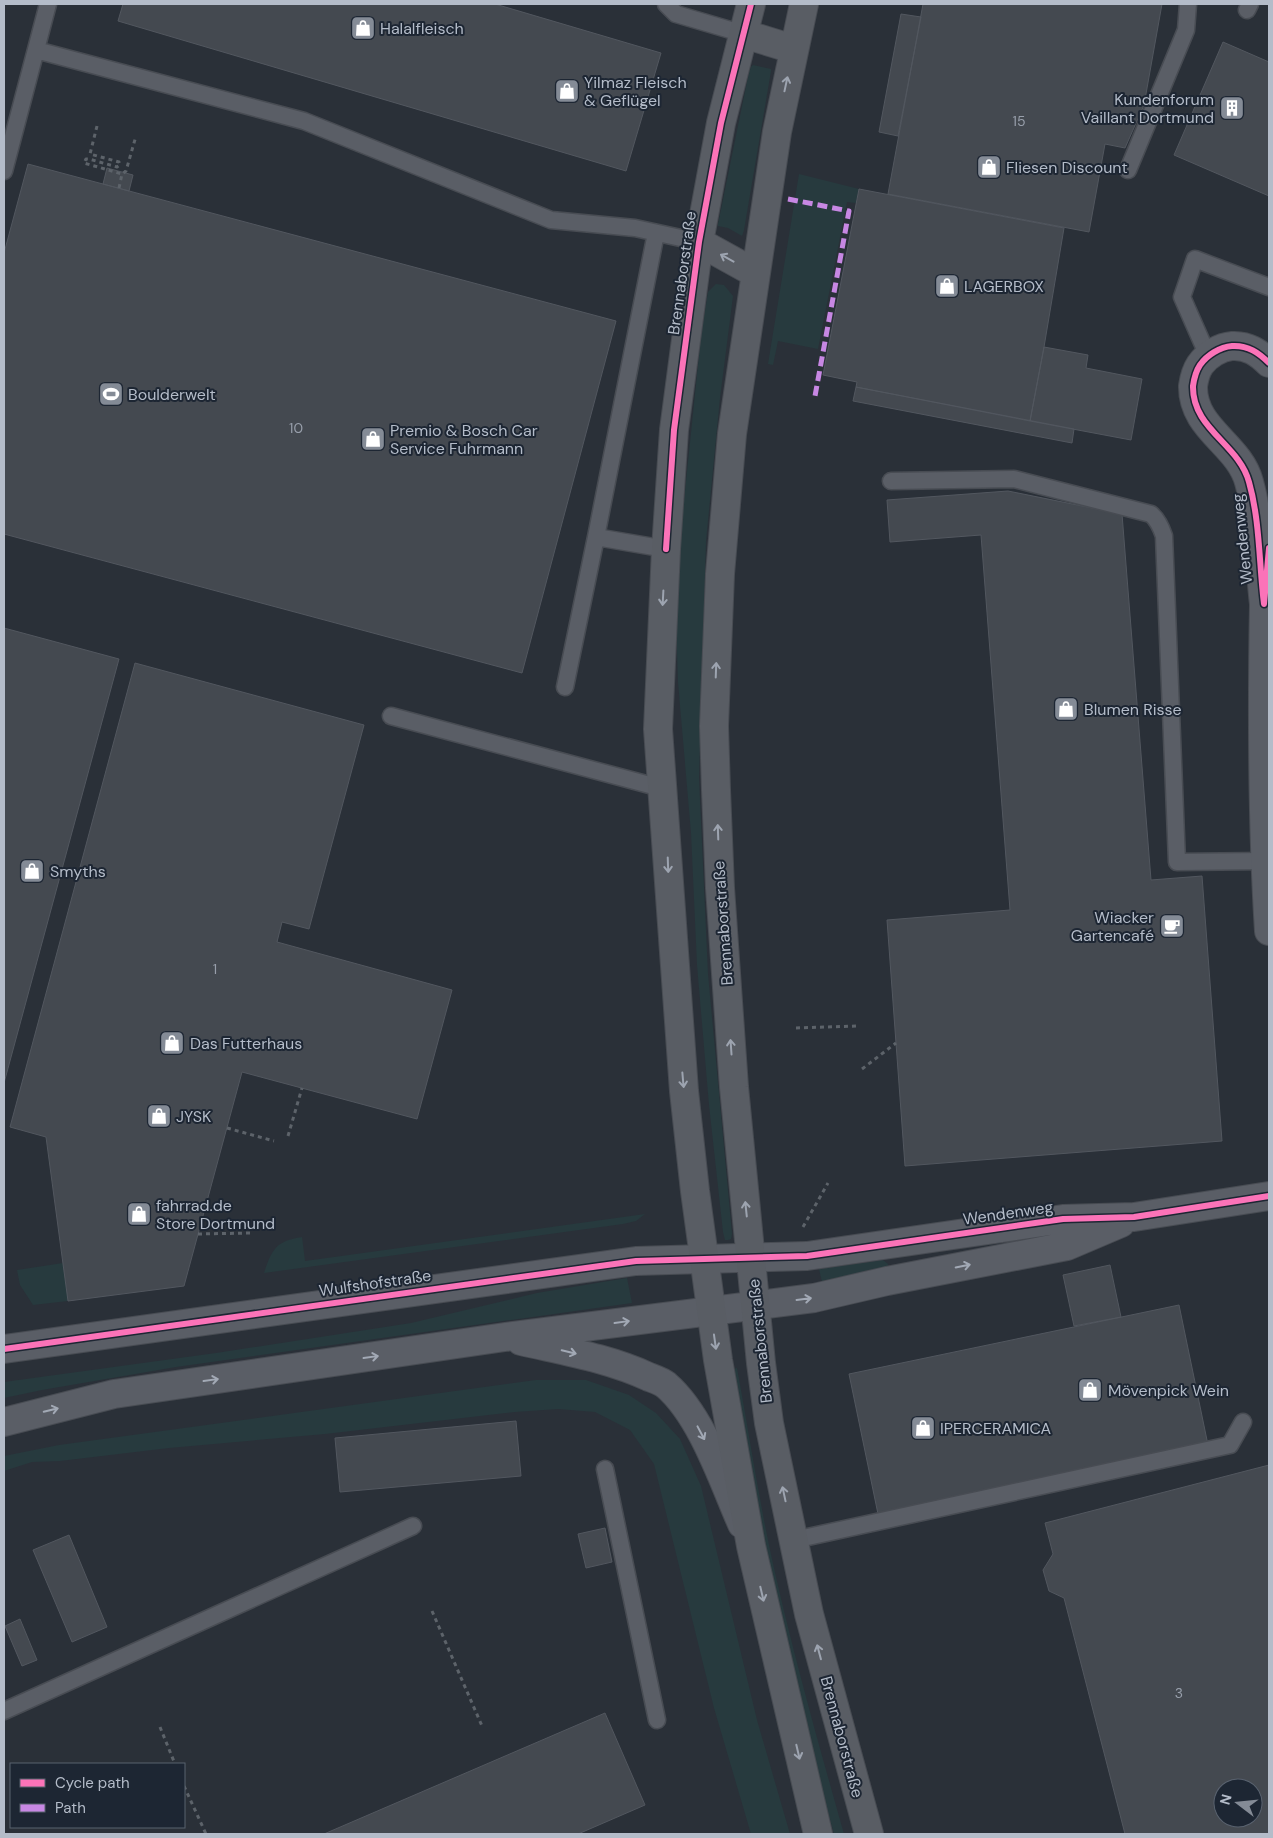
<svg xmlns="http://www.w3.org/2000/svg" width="1273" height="1838" font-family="'DM Sans',sans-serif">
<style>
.green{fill:#273a3e}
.building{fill:#444950;stroke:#52575f;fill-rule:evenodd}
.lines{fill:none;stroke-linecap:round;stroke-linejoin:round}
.lane-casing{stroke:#484c53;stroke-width:19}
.street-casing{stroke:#484c53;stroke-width:30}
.secondary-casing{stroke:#484c53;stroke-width:30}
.path{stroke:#5d636a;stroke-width:3;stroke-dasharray:4 4;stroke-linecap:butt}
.lane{stroke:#5a5e66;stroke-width:16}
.street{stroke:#5a5e66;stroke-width:28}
.secondary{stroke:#595d64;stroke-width:28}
.quiet{stroke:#c787e3;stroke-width:5;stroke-dasharray:10 5;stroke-linecap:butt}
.cycleway-casing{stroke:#1d2633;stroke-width:9}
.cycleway{stroke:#fb73b8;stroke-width:6}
.oneway{stroke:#9da4b0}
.oneway2{stroke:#a2a9b5}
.labels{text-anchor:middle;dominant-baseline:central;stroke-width:4;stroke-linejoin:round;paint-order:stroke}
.number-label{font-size:14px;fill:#989fab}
.poi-label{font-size:16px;fill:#b4bcc9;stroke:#1d2633;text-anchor:start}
.street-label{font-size:16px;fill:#b4bcc9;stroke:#1d2633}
</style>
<rect width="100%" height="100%" fill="#2a3038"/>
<path class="green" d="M753 65 771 69V71L744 230 742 236 728 228 718 226V224L749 72 751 67Z
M799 174 859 189 856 203 847 202 818 349 778 341 773 365 768 364Z
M716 284 724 285 733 296 720 398 706 541 699 778 708 974 732 1234 731 1239 728 1240H725L723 1232 709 1105 697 965 691 833 678 682 676 618 682 520 701 336 708 292Z
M645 1214 636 1221 623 1224 264 1273C272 1249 276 1241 302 1237L305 1261Z
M883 1260 888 1264 887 1268 822 1282 819 1269Z
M63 1263 68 1301 33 1305 20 1285 17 1270Z
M627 1278 632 1303 176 1367 42 1390 4 1398V1382L216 1353 411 1323 537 1293Z
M737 1368C750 1438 760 1508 776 1577 796 1664 820 1749 844 1834H834L810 1748 767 1580 729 1370Z
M536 1380H586L629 1395 656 1413 680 1439 701 1486 757 1720 790 1834H751L714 1708 654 1464 630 1430 595 1412 558 1409 515 1412 325 1434 169 1448 60 1461 32 1462 4 1471V1456L59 1445Z"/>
<path class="building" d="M123 4H495L661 53 626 171 118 21Z
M923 4H1162L1144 105 1125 148 1105 144 1089 232 888 194Z
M901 14 921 17 898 136 879 132Z
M1223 42 1269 62V196L1174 155Z
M28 164 616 321 522 673 4 534V253Z
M107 168 133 175 129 191 103 184Z
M859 189 1064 228 1044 347 1030 421 856 387 857 382 823 375Z
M1044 347 1088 355 1086 368 1142 379 1131 440 1030 421Z
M856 387 1074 429 1072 443 853 401Z
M1008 491 1122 514 1151 880 1202 876 1222 1141 905 1166 887 920 1010 910 981 535 890 542 887 500Z
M4 628 119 659 4 1083Z
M135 663 364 725 309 929 282 922 277 942 452 990 417 1119 242 1072 184 1286 68 1301 46 1137 10 1127Z
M1110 1265 1121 1317 1074 1326 1063 1275Z
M1179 1305 1208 1445 878 1514 849 1374Z
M516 1421 521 1476 340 1492 335 1438Z
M1269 1465V1834H1125L1064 1598 1049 1591 1043 1570 1053 1554 1045 1523ZM1223 1788H1253V1818H1223Z
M605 1528 612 1562 586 1568 578 1534Z
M69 1535 107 1627 72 1642 33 1550Z
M20 1619 37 1660 22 1666 5 1626Z
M605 1713 645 1805 578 1834H324Z"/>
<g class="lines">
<defs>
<path id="lane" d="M666 4 676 14 744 34
M1247 10 1250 4
M36 50 304 121 551 220 635 228 699 242
M1128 170 1186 30 1188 4
M4 171 48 4
M656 233 596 537 666 549
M1208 356 1182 297 1195 259 1269 287
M891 481 1014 479 1151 514C1158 520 1161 527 1164 536L1177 862 1265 861
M565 687 596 537
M391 716 661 788
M605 1469 657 1720
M794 1540 1230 1445 1243 1422
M4 1711 413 1526"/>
<path id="street" d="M1269 363C1259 353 1248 345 1232 346 1220 347 1207 355 1200 365 1196 371 1194 379 1193 386 1192 429 1239 444 1249 482 1260 521 1259 564 1264 604L1269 548
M1264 604C1262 713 1262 822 1269 931
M521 1341C564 1351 608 1358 649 1377 654 1379 661 1381 666 1385 702 1416 723 1481 742 1524
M4 1349 636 1261 807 1256 1063 1219 1134 1217 1269 1196
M4 1422 114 1394 505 1337 814 1298 887 1281 1067 1246 1121 1223"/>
<path id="secondary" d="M751 4 721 123 699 242 674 430 666 549 658 729 684 1091 695 1191 718 1360 751 1546 818 1834
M804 4 777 132 732 434 720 574 714 726 716 790 720 888 734 1087 761 1363 769 1423 809 1614 869 1834
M744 34 793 49
M699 242 755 273"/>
</defs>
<use href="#lane" class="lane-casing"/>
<use href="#street" class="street-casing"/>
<use href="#secondary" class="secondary-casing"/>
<path class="path" d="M97 126 90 154 119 162 120 165 117 167 89 159H86L84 163 122 174
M119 188 122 174 126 171 136 136
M796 1028 858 1026
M862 1069 896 1043
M227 1128 274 1141
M288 1136 302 1088
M803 1227 828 1183
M198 1234 250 1233
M432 1611 482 1726
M160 1727 175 1764
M184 1786 206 1834"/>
<use href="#lane" class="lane"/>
<use href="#street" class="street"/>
<use href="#secondary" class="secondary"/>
<path class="quiet" d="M788 199 849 211 815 396"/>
<defs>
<path id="cycleway" d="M1269 363C1259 353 1248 345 1232 346 1220 347 1207 355 1200 365 1196 371 1194 379 1193 386 1192 429 1239 444 1249 482 1260 521 1259 564 1264 604L1269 548
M666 549 674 430 699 242 721 123 751 4
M4 1349 636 1261 807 1256 1063 1219 1134 1217 1269 1196"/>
</defs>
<use href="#cycleway" class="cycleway-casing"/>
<use href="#cycleway" class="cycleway"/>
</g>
<defs><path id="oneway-shaft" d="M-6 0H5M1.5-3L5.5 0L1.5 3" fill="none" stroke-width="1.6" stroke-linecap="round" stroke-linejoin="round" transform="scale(1.25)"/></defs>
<g class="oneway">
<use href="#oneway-shaft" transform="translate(786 84) rotate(-78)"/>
<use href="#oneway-shaft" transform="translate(727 258) rotate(-151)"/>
<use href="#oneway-shaft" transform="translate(663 598) rotate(93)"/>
<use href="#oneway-shaft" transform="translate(716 670) rotate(-88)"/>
<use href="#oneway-shaft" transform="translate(718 832) rotate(-92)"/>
<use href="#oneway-shaft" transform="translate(668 865) rotate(88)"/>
<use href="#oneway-shaft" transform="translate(731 1047) rotate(-94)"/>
<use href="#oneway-shaft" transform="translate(683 1080) rotate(85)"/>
<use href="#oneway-shaft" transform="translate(746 1209) rotate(-96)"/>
<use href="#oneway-shaft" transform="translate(715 1342) rotate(82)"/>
<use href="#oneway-shaft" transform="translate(784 1494) rotate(-102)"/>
<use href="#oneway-shaft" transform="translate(762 1594) rotate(77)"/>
<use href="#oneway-shaft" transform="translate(819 1652) rotate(-105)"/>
<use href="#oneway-shaft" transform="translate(798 1752) rotate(77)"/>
</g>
<g class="oneway2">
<use href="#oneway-shaft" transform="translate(963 1266) rotate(-11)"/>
<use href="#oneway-shaft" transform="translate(804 1299) rotate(-7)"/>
<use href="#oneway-shaft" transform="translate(622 1322) rotate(-8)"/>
<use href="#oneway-shaft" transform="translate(569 1352) rotate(13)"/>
<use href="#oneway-shaft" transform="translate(371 1357) rotate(-8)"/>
<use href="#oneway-shaft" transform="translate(211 1380) rotate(-8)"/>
<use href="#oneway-shaft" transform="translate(51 1410) rotate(-14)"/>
<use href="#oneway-shaft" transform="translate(701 1433) rotate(62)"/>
</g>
<defs>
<symbol id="shop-square" viewBox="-11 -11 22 22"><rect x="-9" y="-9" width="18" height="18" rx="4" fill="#848b96" stroke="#1d2633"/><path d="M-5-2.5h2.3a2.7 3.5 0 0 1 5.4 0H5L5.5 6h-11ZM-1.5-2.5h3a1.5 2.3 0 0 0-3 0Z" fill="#fff"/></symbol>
<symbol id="building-square" viewBox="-11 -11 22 22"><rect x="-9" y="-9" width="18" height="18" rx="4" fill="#848b96" stroke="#1d2633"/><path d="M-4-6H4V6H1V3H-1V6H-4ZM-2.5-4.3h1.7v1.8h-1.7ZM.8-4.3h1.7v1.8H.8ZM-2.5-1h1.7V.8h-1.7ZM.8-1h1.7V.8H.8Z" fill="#fff"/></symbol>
<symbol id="stadium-square" viewBox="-11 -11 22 22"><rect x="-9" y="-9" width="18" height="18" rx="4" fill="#848b96" stroke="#1d2633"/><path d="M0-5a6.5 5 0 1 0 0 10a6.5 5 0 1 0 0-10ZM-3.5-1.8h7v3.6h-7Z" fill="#fff"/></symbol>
<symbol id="cafe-square" viewBox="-11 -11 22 22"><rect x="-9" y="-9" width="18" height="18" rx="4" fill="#848b96" stroke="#1d2633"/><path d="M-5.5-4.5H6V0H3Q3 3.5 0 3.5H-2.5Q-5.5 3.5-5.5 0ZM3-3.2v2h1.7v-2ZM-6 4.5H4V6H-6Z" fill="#fff"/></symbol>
</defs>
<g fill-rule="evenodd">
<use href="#shop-square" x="349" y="14" width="28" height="28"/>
<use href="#shop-square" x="553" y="77" width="28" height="28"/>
<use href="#building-square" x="1218" y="94" width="28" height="28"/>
<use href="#shop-square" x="975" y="153" width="28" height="28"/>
<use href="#shop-square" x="933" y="272" width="28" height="28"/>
<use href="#stadium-square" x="97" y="380" width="28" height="28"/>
<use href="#shop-square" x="359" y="425" width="28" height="28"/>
<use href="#shop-square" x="1052" y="695" width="28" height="28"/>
<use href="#shop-square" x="18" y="857" width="28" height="28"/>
<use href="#cafe-square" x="1158" y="912" width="28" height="28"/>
<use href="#shop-square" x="158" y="1029" width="28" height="28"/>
<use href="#shop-square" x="145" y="1102" width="28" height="28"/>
<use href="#shop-square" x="125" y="1200" width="28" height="28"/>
<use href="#shop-square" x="1076" y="1376" width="28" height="28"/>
<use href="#shop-square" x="909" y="1414" width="28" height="28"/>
</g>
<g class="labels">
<g class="number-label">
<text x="1019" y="121">15</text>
<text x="296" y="428">10</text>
<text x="215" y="969">1</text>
<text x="1179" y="1693">3</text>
</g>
<g class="poi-label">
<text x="380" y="28">Halalfleisch</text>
<text x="584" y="82">Yilmaz Fleisch<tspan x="584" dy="18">&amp; Geflügel</tspan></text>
<text x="1214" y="99" text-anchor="end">Kundenforum<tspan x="1214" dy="18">Vaillant Dortmund</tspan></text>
<text x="1006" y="167">Fliesen Discount</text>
<text x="964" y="286">LAGERBOX</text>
<text x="128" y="394">Boulderwelt</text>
<text x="390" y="430">Premio &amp; Bosch Car<tspan x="390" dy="18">Service Fuhrmann</tspan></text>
<text x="1084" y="709">Blumen Risse</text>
<text x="50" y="871">Smyths</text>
<text x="1154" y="917" text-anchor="end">Wiacker<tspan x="1154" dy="18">Gartencafé</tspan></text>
<text x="190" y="1043">Das Futterhaus</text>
<text x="176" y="1116">JYSK</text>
<text x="156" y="1205">fahrrad.de<tspan x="156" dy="18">Store Dortmund</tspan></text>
<text x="1108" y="1390">Mövenpick Wein</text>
<text x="940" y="1428">IPERCERAMICA</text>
</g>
<g class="street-label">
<text transform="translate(682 273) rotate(-82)">Brennaborstraße</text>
<text transform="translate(1242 539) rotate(-96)">Wendenweg</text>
<text transform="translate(723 923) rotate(-94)">Brennaborstraße</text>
<text transform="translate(1008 1213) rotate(-8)">Wendenweg</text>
<text transform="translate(375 1283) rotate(-8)">Wulfshofstraße</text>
<text transform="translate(760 1341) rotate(-96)">Brennaborstraße</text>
<text transform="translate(842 1737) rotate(75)">Brennaborstraße</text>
</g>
</g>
<rect width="1273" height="1838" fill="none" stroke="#b4bcc9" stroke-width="10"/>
<rect x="10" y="1763" width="175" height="65" fill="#1d2633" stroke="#59626f"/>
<rect x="20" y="1779" width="25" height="8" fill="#fb73b8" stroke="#59626f"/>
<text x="55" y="1788" font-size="15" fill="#b4bcc9">Cycle path</text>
<rect x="20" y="1804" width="25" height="8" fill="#c787e3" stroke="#59626f"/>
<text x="55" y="1813" font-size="15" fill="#b4bcc9">Path</text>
<g transform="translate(1238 1803) rotate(286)"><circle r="24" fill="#1d2633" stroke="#59626f"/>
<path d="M0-4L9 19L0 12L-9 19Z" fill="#848b96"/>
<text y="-8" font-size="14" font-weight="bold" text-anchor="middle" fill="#b4bcc9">N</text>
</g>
</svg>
